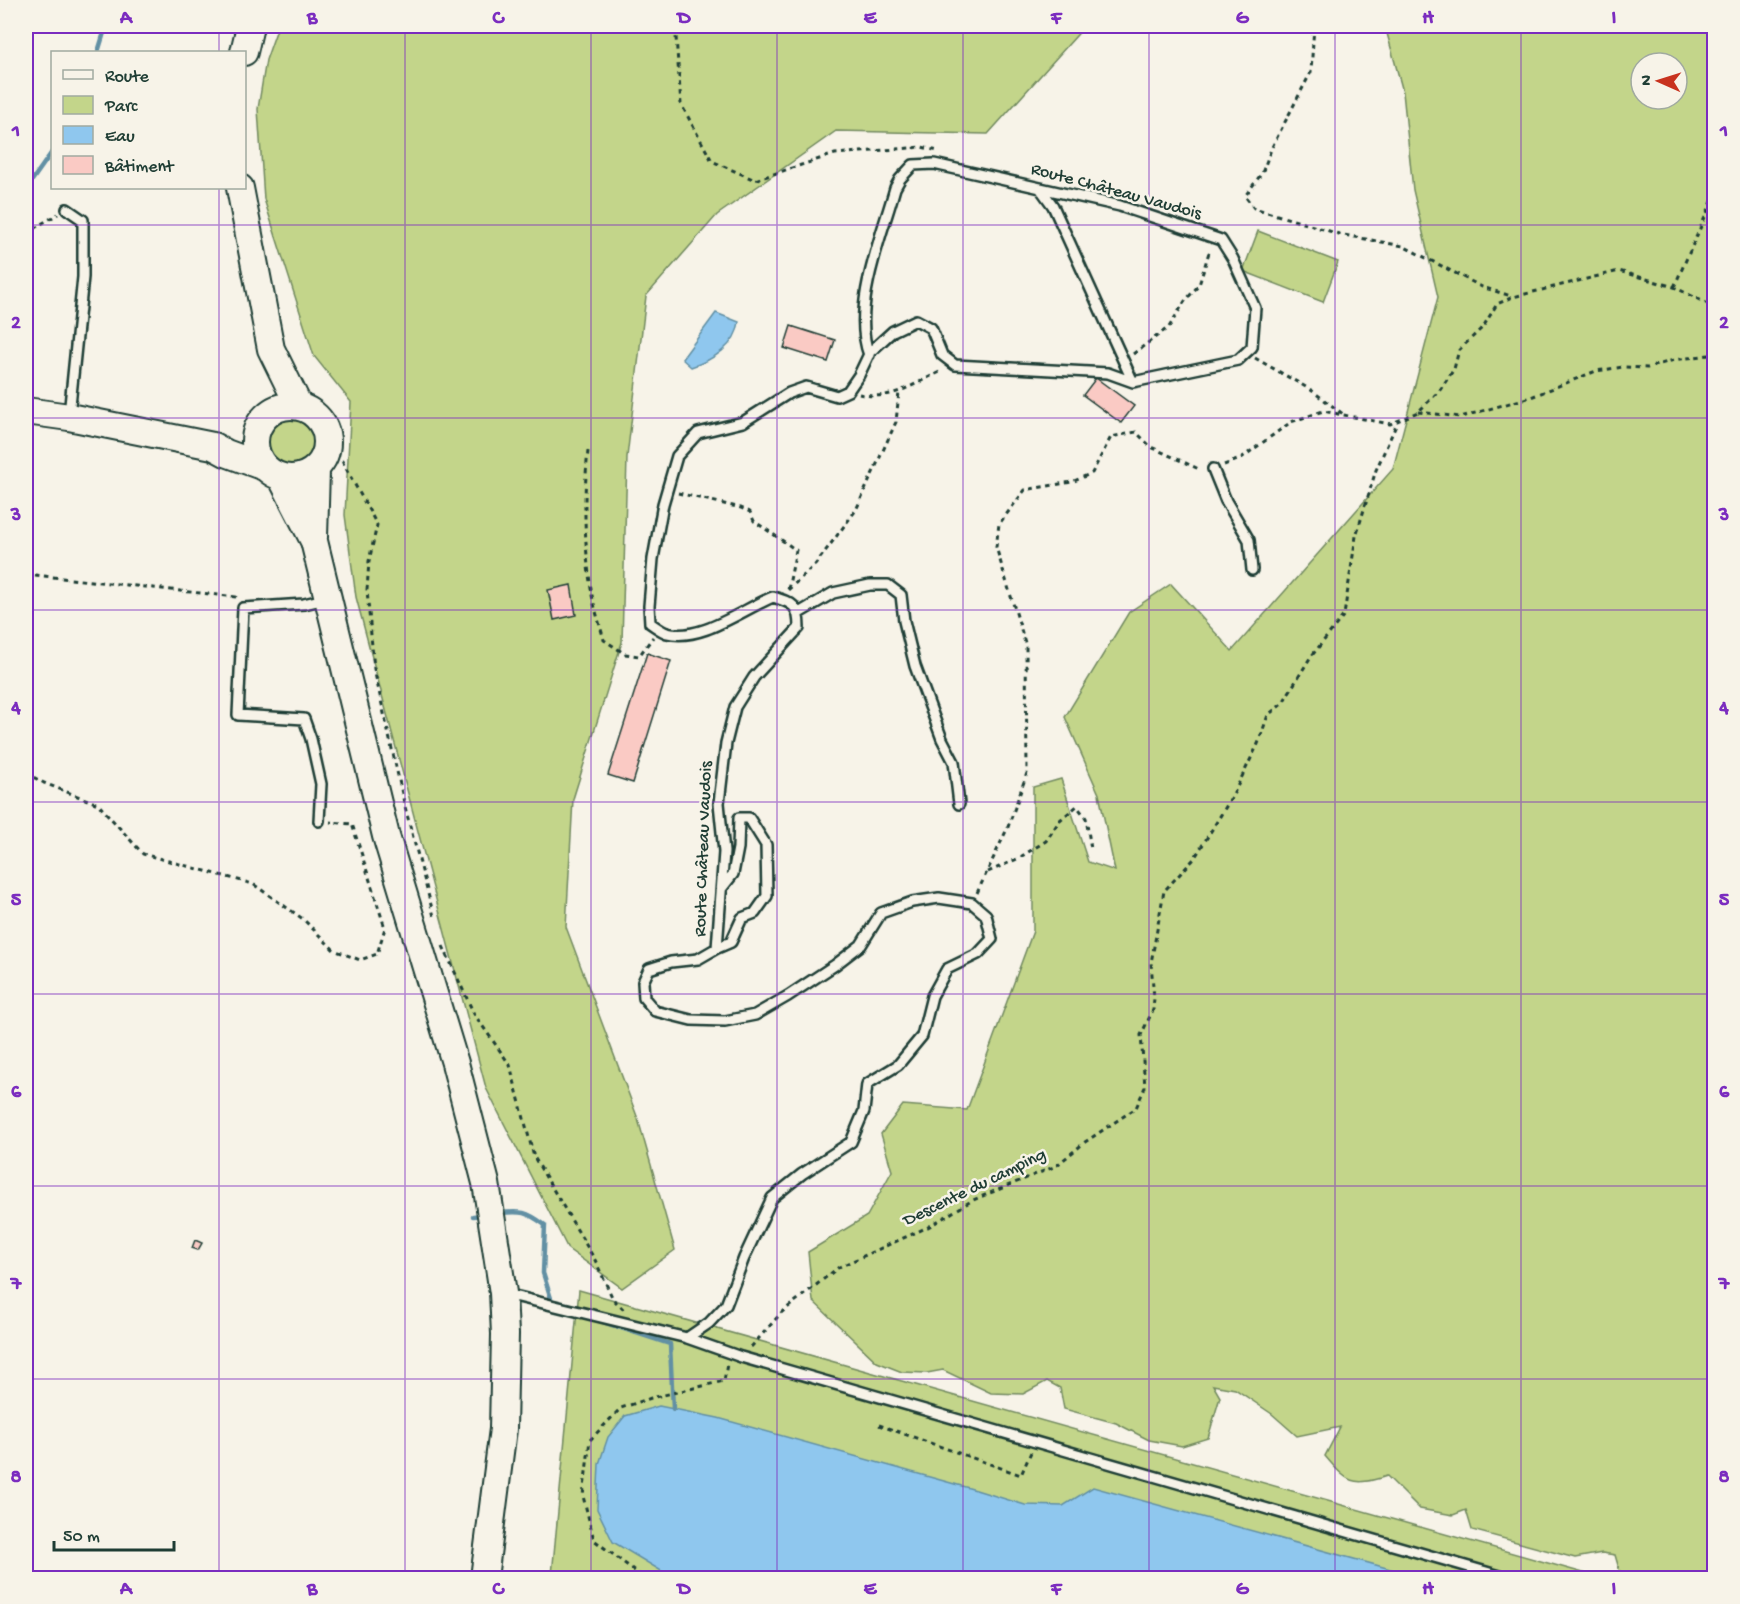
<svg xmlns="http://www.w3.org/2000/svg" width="1740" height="1604" font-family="'Gochi Hand',sans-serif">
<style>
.green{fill:#c3d58a;stroke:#71895f;stroke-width:1.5;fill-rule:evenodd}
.water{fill:#8fc7ee;stroke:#6290a4;stroke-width:1.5}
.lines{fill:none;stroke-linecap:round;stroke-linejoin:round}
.stream{stroke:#6290a4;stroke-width:4.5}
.building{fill:#facac4;stroke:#1f3d34;stroke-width:1.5}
.service-casing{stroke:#1f3d34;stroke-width:14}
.secondary-casing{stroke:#1f3d34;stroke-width:30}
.path{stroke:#1f3d34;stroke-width:3;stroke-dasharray:4.5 4.5;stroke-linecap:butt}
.service{stroke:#f7f3e8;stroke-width:9}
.secondary{stroke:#f7f3e8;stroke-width:26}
.grid{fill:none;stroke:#7b2cbf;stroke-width:1.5;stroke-opacity:0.55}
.labels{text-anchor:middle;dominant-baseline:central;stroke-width:5;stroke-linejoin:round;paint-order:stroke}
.street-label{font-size:18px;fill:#1f3d34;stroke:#f7f3e8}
.neatline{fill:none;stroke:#7b2cbf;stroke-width:2}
.grid-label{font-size:20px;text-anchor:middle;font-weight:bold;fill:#7b2cbf}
</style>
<rect width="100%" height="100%" fill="#f7f3e8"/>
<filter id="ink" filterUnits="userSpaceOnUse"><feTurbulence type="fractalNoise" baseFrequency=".0167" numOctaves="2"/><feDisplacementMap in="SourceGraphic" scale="12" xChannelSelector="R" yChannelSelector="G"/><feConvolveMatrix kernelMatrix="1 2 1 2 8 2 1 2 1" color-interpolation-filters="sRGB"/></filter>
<g filter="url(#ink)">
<path class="green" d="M278 26H1085L988 134 836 131 717 215 646 296 627 457 622 642 573 799 566 927 638 1119 675 1250 622 1288 568 1249 486 1088 356 597 345 515 351 402 314 356 264 199 258 109 266 60Z
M1385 26H1714V1578H1630L1620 1572 1615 1555 1602 1553 1575 1558 1472 1530 1466 1510 1453 1515 1420 1509 1387 1476C1352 1487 1348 1483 1325 1456L1340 1427 1297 1436 1272 1414 1235 1389 1213 1385 1220 1397 1208 1438 1182 1446 1149 1440 1116 1423 1064 1409 1060 1388 1047 1381 1023 1394 991 1393 943 1370 927 1373 902 1372 877 1362 813 1301 808 1252 867 1216 892 1171 881 1134 903 1105 967 1110 1033 931V787L1061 779 1088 862 1115 871 1099 794 1065 717 1129 612 1171 584 1232 651 1393 469 1438 297 1413 190 1403 92ZM1641 63H1677V99H1641Z
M1258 231 1338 262 1323 302 1243 271Z
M264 442a27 27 0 1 1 54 0a27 27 0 1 1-54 0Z
M579 1290 1601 1578H565L552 1575Z"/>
<path class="water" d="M716 313 739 322C736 346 713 360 691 367L682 359Z
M659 1406 718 1418 976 1490 1025 1505 1063 1506 1093 1487 1423 1578H680L668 1575 613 1542 597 1509 599 1464 608 1437 625 1416Z"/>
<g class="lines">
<path class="stream" d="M98 52 106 26
M26 189 52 152
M499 1213C522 1211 526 1211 545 1225L543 1273 553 1305
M473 1216 484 1215
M600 1321 670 1344 673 1409"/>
</g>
<path class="building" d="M791 326 835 340 828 362 784 348Z
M1096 378 1134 406 1121 423 1083 395Z
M571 585 576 615 554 620 548 590Z
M647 653 671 661 633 783 608 775Z
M195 1240 202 1243 198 1250 192 1248Z"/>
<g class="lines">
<defs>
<path id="service" d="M1040 188 1053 206 1133 382
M67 209 83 220V277L69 415
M1213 469 1226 501 1249 540 1252 570
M799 613 833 593 870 585H888L901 595 904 621 915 666 942 739 954 762 959 804
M319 821 321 784 311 739 304 719 238 715 243 608 304 604 325 599
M717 948 731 942 742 918 755 913 767 896 766 845 749 818H739L738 848 733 874 722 888
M506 1294 687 1338 709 1323 726 1305 744 1258 772 1198 802 1174 851 1142 864 1111 867 1084 898 1065 922 1036 932 996 947 969 978 954 992 939 986 915 972 903 939 898 912 902 881 913 861 945 835 965 788 996 755 1015 725 1021 691 1020 655 1011 644 998 643 982 649 969 671 962 698 959 717 948 724 852 719 803 726 743 735 707 754 677 799 628C799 605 793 603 773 597 743 609 701 642 667 633 661 631 655 626 650 623L649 606 653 559 663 504 677 456 698 433 743 422 789 393 806 387 837 396 848 391 859 375 870 352 893 331 916 320 931 328 942 355 955 365 1108 373 1133 382 1238 360 1252 347 1255 308 1233 259 1221 240 1120 206 934 164 913 165 900 179 895 188C882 236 851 307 869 355
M687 1338 741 1357 1507 1578"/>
<path id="secondary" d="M244 52 250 26
M240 188 271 349 299 406
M255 442a36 36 0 1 1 72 0a36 36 0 1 1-72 0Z
M26 411 69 417 213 446 226 453 264 467
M281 477 314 541 386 836 455 1063 486 1183 503 1293 505 1334 503 1429 484 1578
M314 537 316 470"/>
</defs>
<use href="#service" class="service-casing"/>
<use href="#secondary" class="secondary-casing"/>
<path class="path" d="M690 26 676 37 681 104 712 161 755 180 835 154 922 147 938 151
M1314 26 1311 72 1272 147 1262 173 1245 196 1254 208 1339 234 1403 246 1482 287 1511 296
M26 233 58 214
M1674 287 1714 197
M1133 354 1169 327 1185 301 1199 285 1210 249
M1255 358 1311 390 1343 414
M859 394C892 402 914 383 942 371
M1418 412 1461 417 1531 397 1596 371 1623 367 1647 368 1674 360 1709 355 1714 360
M588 451C583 499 584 547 592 595 595 610 600 625 604 640L625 654 639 656 653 637
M333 459 342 461 377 525 369 561 367 590 374 669 405 807 435 920
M1224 465 1240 459 1291 422 1323 411 1390 424 1418 412 1440 390 1454 369 1459 350 1483 327 1497 304 1513 297 1619 271 1674 287 1714 307
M678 493 741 508 750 512 754 521 796 550 788 590
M26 574 236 597 237 599
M788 590 815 565 856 510 896 422 899 392
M26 773 44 783 98 804 143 854 253 884 303 919 334 950 360 960 377 954 385 928 352 824 330 822
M988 872 1017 859 1046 841 1060 820 1077 806 1086 818 1091 849
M977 893 1008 827 1027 773 1026 646 996 547 999 524 1025 490 1072 482 1092 473 1111 437 1136 432 1151 447 1201 470
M443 946 474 1014 510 1065 534 1157 595 1260 613 1299 624 1310
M751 1347 782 1312 839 1267 928 1227 973 1200 1056 1166 1085 1142 1136 1108 1145 1087 1141 1035 1153 1010 1154 998 1151 963 1164 891 1194 859 1233 795 1258 744 1268 715 1282 704 1310 658 1344 615 1356 536 1376 470 1397 423
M879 1425 1021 1475 1031 1452
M651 1578 640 1575 594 1540 583 1496 590 1440 621 1408 651 1398 724 1381 727 1364"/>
<use href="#service" class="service"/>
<use href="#secondary" class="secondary"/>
</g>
</g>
<path class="grid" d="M219 26V52M405 26V1578M591 26V1578M777 26V1578M963 26V1578M1149 26V1578M1335 26V1578M1521 26V1578M219 188V1578M26 225H1714M26 418H1714M26 610H1714M26 802H1714M26 994H1714M26 1186H1714M26 1379H1714"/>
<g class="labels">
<g class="street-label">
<text transform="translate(1116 192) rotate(15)">Route Château Vaudois</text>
<text transform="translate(704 849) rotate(-88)">Route Château Vaudois</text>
<text transform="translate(975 1188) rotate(-26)">Descente du camping</text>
</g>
</g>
<rect width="1740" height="1604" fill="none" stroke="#f7f3e8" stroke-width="66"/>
<rect x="51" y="51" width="195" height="138" fill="#f7f3e8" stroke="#a1aaa0" stroke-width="1.5"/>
<rect x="63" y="70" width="30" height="9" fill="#f7f3e8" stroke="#a1aaa0" stroke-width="1.5"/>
<text x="105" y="81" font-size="18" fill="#1f3d34">Route</text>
<rect x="63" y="96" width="30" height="18" fill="#c3d58a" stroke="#a1aaa0" stroke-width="1.5"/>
<text x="105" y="111" font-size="18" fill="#1f3d34">Parc</text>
<rect x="63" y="126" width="30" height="18" fill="#8fc7ee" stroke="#a1aaa0" stroke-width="1.5"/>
<text x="105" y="141" font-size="18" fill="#1f3d34">Eau</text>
<rect x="63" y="156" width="30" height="18" fill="#facac4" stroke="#a1aaa0" stroke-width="1.5"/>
<text x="105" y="171" font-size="18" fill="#1f3d34">Bâtiment</text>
<g transform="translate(1659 81) rotate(273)"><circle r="28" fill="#f7f3e8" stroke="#a1aaa0" stroke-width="1.5"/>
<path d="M0-4.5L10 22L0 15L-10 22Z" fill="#c8321e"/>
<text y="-9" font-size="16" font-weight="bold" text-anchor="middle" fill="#1f3d34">N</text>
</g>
<path d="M54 1541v9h120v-9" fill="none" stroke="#1f3d34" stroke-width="3"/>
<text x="63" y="1541" font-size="18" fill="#1f3d34" stroke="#f7f3e8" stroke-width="4.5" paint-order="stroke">50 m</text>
<rect x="33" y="33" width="1674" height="1538" class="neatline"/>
<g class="grid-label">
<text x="126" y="23">A</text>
<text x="312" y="23">B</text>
<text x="498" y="23">C</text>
<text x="684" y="23">D</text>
<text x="870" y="23">E</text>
<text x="1056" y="23">F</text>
<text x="1242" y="23">G</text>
<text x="1428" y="23">H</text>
<text x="1614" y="23">I</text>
<text x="16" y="136">1</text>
<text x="1724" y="136">1</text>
<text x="16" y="328">2</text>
<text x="1724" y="328">2</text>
<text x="16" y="520">3</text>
<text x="1724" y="520">3</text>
<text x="16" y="713">4</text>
<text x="1724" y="713">4</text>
<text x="16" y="905">5</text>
<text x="1724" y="905">5</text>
<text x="16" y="1097">6</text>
<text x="1724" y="1097">6</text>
<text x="16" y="1289">7</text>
<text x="1724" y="1289">7</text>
<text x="16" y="1482">8</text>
<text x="1724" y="1482">8</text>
<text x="126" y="1594">A</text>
<text x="312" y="1594">B</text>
<text x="498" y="1594">C</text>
<text x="684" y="1594">D</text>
<text x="870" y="1594">E</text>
<text x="1056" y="1594">F</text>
<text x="1242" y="1594">G</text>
<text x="1428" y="1594">H</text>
<text x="1614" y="1594">I</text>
</g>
</svg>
